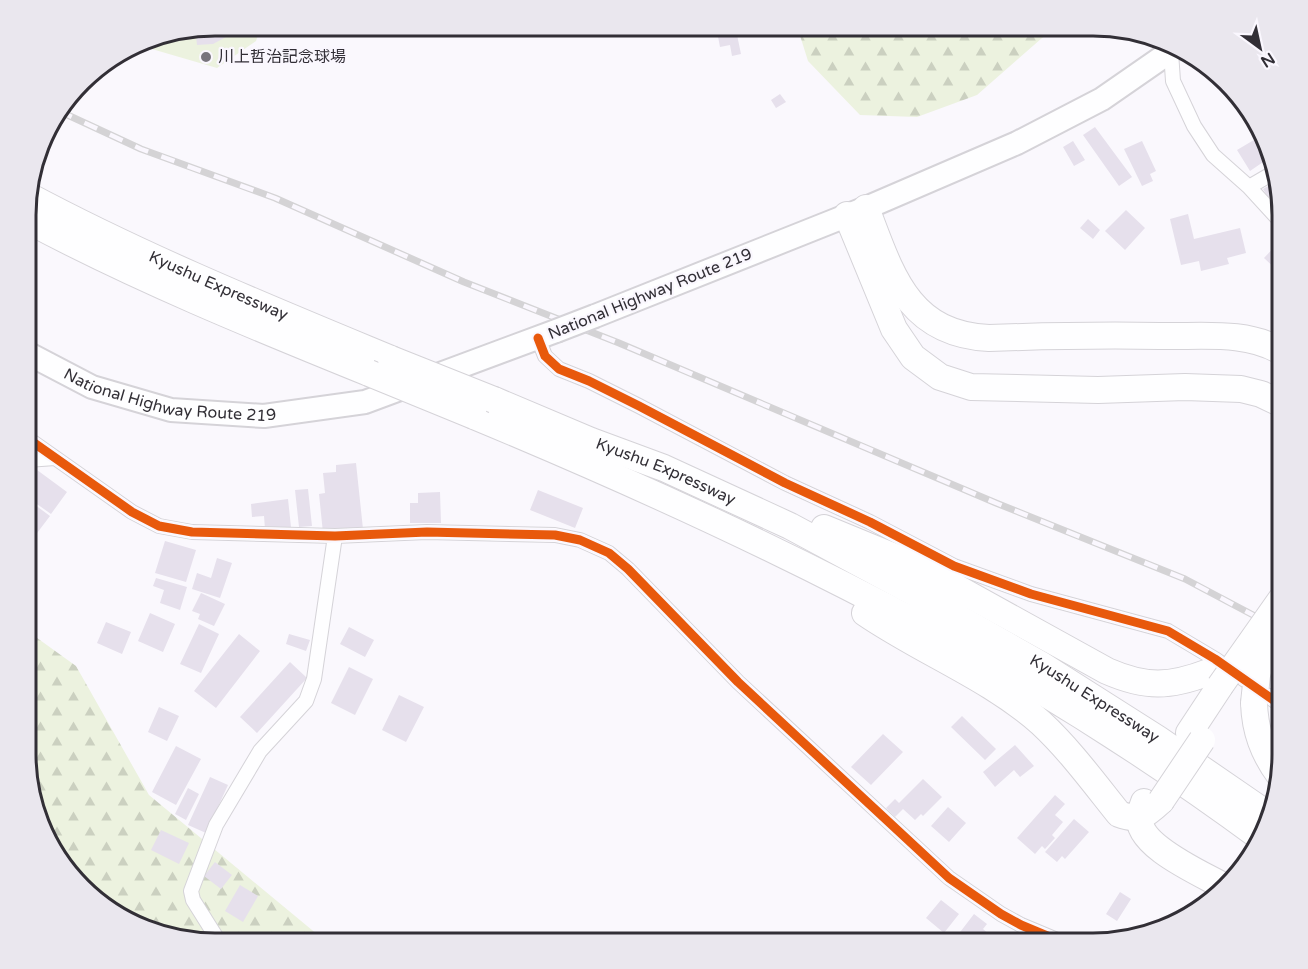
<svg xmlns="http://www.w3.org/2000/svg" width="1308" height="969" font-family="'Varela Round','Noto Sans JP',sans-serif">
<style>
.grass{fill:#ecf2df}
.forest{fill:url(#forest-firs)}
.building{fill:#e6e0ec}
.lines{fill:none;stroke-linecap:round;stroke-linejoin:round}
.minor-casing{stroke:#d5d3d8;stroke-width:16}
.trunk-casing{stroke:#d5d3d8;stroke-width:26}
.motorway-casing{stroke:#d5d3d8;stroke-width:28}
.minor{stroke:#fefeff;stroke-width:14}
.trunk{stroke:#fefeff;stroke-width:22}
.motorway{stroke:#fefeff;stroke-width:26}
.rail-casing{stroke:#d4d3d5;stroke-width:7}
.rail{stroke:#faf7fe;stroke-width:4.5;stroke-dasharray:14;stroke-linecap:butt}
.trunk-bridge-casing{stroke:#d5d3d8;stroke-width:26;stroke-linecap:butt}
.motorway-bridge-casing{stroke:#d5d3d8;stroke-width:28;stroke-linecap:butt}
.trunk-bridge{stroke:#fefeff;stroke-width:22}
.motorway-bridge{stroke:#fefeff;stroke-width:26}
.cycleway-casing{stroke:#faf7fe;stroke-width:13}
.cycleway{stroke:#e8590c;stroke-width:9}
.poi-dot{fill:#78757c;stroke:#faf7fe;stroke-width:2}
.labels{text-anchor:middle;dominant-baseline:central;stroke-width:4.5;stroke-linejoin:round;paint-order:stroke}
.poi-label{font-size:16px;fill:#322f36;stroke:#faf7fe;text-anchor:start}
.street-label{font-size:16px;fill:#322f36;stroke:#faf7fe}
.rim{fill:none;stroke:#322f36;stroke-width:3}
</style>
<defs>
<pattern id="forest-firs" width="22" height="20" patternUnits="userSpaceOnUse" patternTransform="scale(1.5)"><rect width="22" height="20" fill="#ecf2df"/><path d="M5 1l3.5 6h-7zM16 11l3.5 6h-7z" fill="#cbd0c0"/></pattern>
</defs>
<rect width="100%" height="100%" fill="#faf8fd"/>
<path class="grass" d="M215 26H261L256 41 217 68 138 45 154 36Z"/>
<path class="forest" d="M797 26H1060L1042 38 977 95 917 117 860 115 808 61Z
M26 630 76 666 149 795 318 935 339 943H203L143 929 90 897 45 838 26 766Z"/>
<path class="building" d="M215 26H242L237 31 213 44 197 45 196 36 172 33Z
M716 26H729L730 32 736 30 741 54 732 56 730 45 720 47Z
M780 94 786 102 776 108 771 100Z
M1095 127 1132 177 1119 186 1083 135Z
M1264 134 1269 158 1250 171 1237 150Z
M1073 141 1085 160 1074 166 1063 147Z
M1142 141 1156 171 1150 174 1153 181 1142 186 1124 149Z
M1275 182 1281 210 1277 212 1263 189Z
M1126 210 1145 228 1125 250 1105 231Z
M1188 214 1194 239 1240 228 1246 253 1227 258 1229 264 1201 271 1199 261 1181 265 1170 219Z
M1088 219 1100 230 1093 239 1080 228Z
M1281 240 1282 267 1278 271 1264 258Z
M356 463 363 529 323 533 319 494 325 493 323 473 336 472V465Z
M33 467 67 492 51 514 27 497V476Z
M308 489 312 526 299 527 295 490Z
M538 490 583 508 575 528 530 510Z
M440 492 441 523H410V503H418V493Z
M27 499 50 516 31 541 26 538Z
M288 499 291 527 265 529 264 516 252 517 251 504Z
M165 541 196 550 186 582 155 573Z
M217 558 232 563 220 598 192 589 197 573 211 578Z
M156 578 187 587 180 610 160 603 164 590 153 586Z
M201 593 225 604 214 626 198 619 200 614 192 611Z
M150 613 175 624 163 652 138 641Z
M106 622 131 632 122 654 97 643Z
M199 624 219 634 201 673 180 664Z
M349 627 374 640 365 657 340 644Z
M239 634 260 651 216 708 194 691Z
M289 634 310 640 306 651 286 644Z
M290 662 307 678 257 733 240 717Z
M349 667 373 679 355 715 331 703Z
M399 695 424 707 406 742 382 730Z
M159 707 179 716 167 741 148 732Z
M962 716 996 749 985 760 951 727Z
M883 734 903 752 871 785 851 767Z
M1015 745 1034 766 1020 777 1014 770 995 787 983 772Z
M176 746 201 759 176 805 152 792Z
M210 777 228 785 206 833 188 825Z
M923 779 942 797 923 816 921 814 915 820 903 809 895 817 886 808 895 799 899 803Z
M188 788 199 794 186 820 175 814Z
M1055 795 1065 804 1055 815 1063 822 1052 835 1055 838 1045 849 1042 846 1035 854 1017 838Z
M948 807 966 823 949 842 931 826Z
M1074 819 1089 832 1065 859 1062 856 1057 862 1045 852Z
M161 830 189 843 179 864 151 850Z
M215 862 232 875 221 889 204 876Z
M240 885 258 896 243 922 225 911Z
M1120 892 1131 899 1117 921 1106 914Z
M941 900 959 914 944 933 926 918Z
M974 914 987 924 983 929 990 935 983 943H958L954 940Z
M1122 931 1124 936 1108 940 1107 938Z"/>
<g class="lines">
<defs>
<path id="minor" d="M1171 52 1173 81 1194 126 1213 155 1249 187 1282 223
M1249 187 1273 173
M538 338 545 356 559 369 589 381 639 406 785 483 870 522 954 566 1031 594 1168 631 1215 659 1282 706
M27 438 132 512 159 526 192 532 335 536 427 532 555 535 580 540 609 553 628 569 738 682 949 878 1001 914 1021 925 1064 943
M27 460 55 458
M220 943 193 900 191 891 216 825 260 751 306 701 314 679 335 536"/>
<g id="trunk">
<path d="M595 316 866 208 1017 143 1102 99 1177 47"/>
<path id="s1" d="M27 353 92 387 171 410 264 416 365 402 556 331"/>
</g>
<g id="motorway">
<path id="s2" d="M27 195C145 258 268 308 391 359"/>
<path d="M866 208C891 273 907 334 989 338 1046 336 1103 335 1160 336 1200 337 1247 330 1282 352"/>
<path d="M847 215 894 329 913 357 940 377 971 387 1098 390 1185 387 1241 389 1261 394 1282 404"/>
<path d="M27 220C138 279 253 326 369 373"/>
<path id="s3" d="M494 400 591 441 664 468 790 526 911 591 1040 664 1158 739 1270 816"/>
<path d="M474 416C628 480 780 549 926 628 960 646 994 663 1026 682 1107 730 1185 782 1261 838"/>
<path d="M824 528 919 567 1107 671C1146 688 1170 687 1209 672"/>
<path d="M865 613C922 652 989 677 1041 723 1070 750 1094 783 1119 814 1139 822 1147 814 1161 801"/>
<path d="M1254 703C1255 731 1263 753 1280 776"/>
<path d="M1189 733 1220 686"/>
<path d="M1144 802C1143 806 1140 811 1140 816 1135 846 1203 874 1225 887"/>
</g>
</defs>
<use href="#minor" class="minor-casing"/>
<use href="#trunk" class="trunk-casing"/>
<use href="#motorway" class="motorway-casing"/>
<use href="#minor" class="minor"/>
<use href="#trunk" class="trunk"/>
<use href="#motorway" class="motorway"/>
<defs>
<path id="rail" d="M59 111 141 149 275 198 464 282 619 343 996 503 1185 579 1253 615 1282 633"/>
</defs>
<use href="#rail" class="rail-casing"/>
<use href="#rail" class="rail"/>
<defs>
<path id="trunk-bridge" d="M556 331 595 316"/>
<path id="motorway-bridge" d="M391 359 494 400
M369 373 474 416
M1220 686 1282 598
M1254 703 1257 675 1265 646
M1161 801 1202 740"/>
</defs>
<use href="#trunk-bridge" class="trunk-bridge-casing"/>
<use href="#motorway-bridge" class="motorway-bridge-casing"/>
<use href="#trunk-bridge" class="trunk-bridge"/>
<use href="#motorway-bridge" class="motorway-bridge"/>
<defs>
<path id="cycleway" d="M538 338 545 356 559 369 589 381 639 406 785 483 870 522 954 566 1031 594 1168 631 1215 659 1282 706
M27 438 132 512 159 526 192 532 335 536 427 532 555 535 580 540 609 553 628 569 738 682 949 878 1001 914 1021 925 1064 943"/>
</defs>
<use href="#cycleway" class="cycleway-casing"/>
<use href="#cycleway" class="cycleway"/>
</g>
<circle class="poi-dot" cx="206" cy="57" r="6"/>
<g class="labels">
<g class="poi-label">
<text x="218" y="57">川上哲治記念球場</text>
</g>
<g class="street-label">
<text stroke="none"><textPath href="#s2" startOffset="212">Kyushu Expressway</textPath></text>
<text transform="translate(650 294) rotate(-22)">National Highway Route 219</text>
<text stroke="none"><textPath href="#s1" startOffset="152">National Highway Route 219</textPath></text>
<text stroke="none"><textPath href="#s3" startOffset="186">Kyushu Expressway</textPath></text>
<text stroke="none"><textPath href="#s3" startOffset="672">Kyushu Expressway</textPath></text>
</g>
</g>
<path d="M0 0H1308V969H0ZM215 36H1093A179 179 0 0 1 1272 215V754A179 179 0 0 1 1093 933H215A179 179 0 0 1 36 754V215A179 179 0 0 1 215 36Z" fill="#eae7ee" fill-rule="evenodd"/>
<path class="rim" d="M215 36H1093A179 179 0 0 1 1272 215V754A179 179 0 0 1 1093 933H215A179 179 0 0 1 36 754V215A179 179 0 0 1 215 36Z"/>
<g transform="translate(1260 48) rotate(147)" stroke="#faf7fe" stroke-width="4.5" paint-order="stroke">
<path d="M0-4.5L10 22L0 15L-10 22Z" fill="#322f36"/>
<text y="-9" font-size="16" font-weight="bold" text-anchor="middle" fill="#322f36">N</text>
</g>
</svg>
